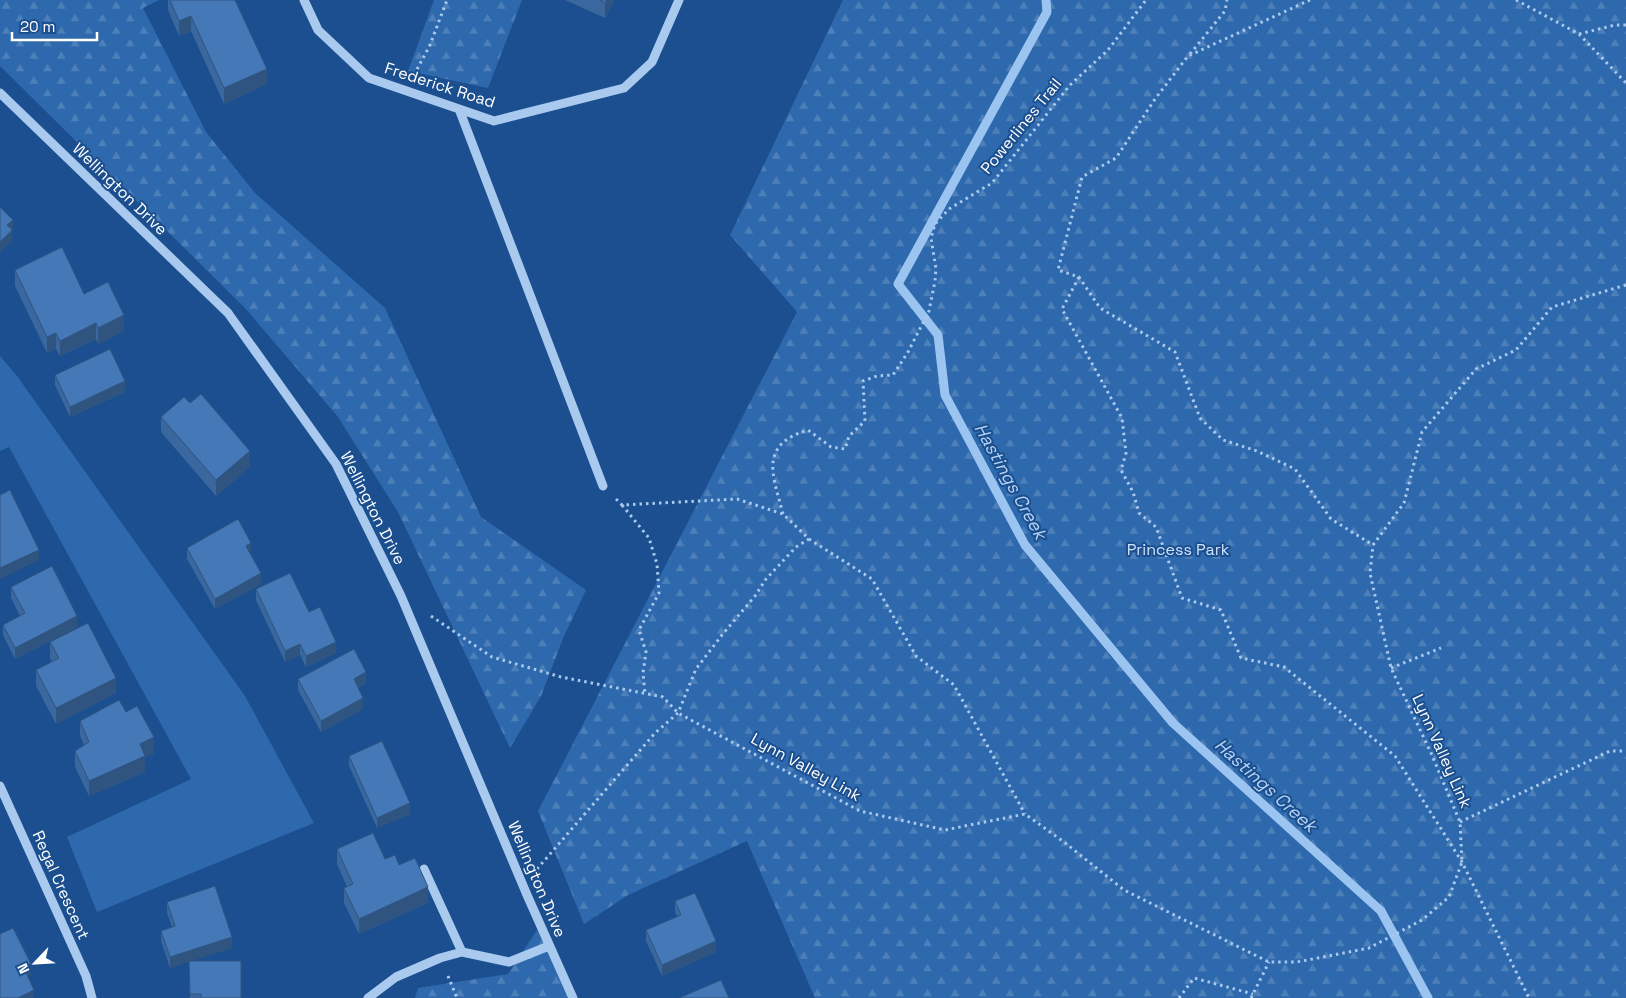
<svg xmlns="http://www.w3.org/2000/svg" width="1626" height="998" font-family="'Space Grotesk',sans-serif">
<style>
.green{fill:#2e69ad}
.forest{fill:url(#forest-firs)}
.lines{fill:none;stroke-linecap:round;stroke-linejoin:round}
.stream{stroke:#9cc4f0;stroke-width:9}
.path{stroke:#a9c9ee;stroke-width:3;stroke-dasharray:2.5 4;stroke-linecap:butt}
.minor{stroke:#a9c9ee;stroke-width:9}
.wall{fill:#3a679d}
.shaded-wall{fill:#305480}
.building{fill:#4478b7;stroke:#305480}
.labels{text-anchor:middle;dominant-baseline:central;stroke-width:4;stroke-linejoin:round;paint-order:stroke}
.street-label{font-size:16px;fill:#fff;stroke:#1b4f8f}
.park-label{font-size:16px;fill:#cfe3fa;stroke:#1b4f8f}
.water-label{font-size:18px;font-style:italic;fill:#b5d3f5;stroke:#1b4f8f}
</style>
<defs>
<pattern id="forest-firs" width="22" height="20" patternUnits="userSpaceOnUse" patternTransform="scale(1.25)"><rect width="22" height="20" fill="#2e69ad"/><path d="M5 1l3.5 6h-7zM16 11l3.5 6h-7z" fill="#4d80b9"/></pattern>
</defs>
<rect width="100%" height="100%" fill="#1b4f8f"/>
<path class="green" d="M0 356 17 376 245 696 314 823 97 912 67 837 191 779 9 447 0 451Z"/>
<path class="forest" d="M0 0H159L143 8 206 132 255 193 385 308 481 517 586 590 564 636 541 696 510 748 398 512 338 417 245 308 0 66Z
M434 0H522L488 88 408 71Z
M843 0H1626V998H815L747 841 628 895 584 924 538 811 797 312 730 235Z
M541 924 575 998H415L418 988 508 974Z"/>
<g class="lines">
<path class="stream" d="M1046 0 1047 12 898 284 938 335 945 395 1025 545 1173 723 1381 911 1428 998"/>
<path class="path" d="M1310 0 1188 56 1155 99 1116 158 1082 177 1058 270 1079 277 1100 308 1175 352 1200 418 1223 440 1257 451 1295 469 1331 519 1373 545
M1516 0 1579 34 1626 83
M1579 34 1615 25H1626
M1190 54 1225 11 1227 0
M414 75 430 45 447 0
M1079 277 1062 309 1122 418 1126 453 1121 470 1133 492 1139 513 1156 527 1182 598 1221 610 1241 658 1284 667 1395 756 1462 862 1529 998
M616 499 622 505 737 499 783 514 809 539 872 579 916 656 954 685 1025 814
M622 505 649 538 657 564 659 593 639 630 646 652 643 673 645 694
M783 514C773 475 758 445 808 430L831 447 845 449 849 436 865 421 863 381 877 376 893 375 908 352 929 311 935 281 936 269 931 238 935 224 949 209 992 183 1070 85 1108 50 1146 0
M1373 545 1404 503 1422 432 1476 369 1516 350 1552 307 1626 285
M431 616 492 657 561 677 663 697 678 713 860 811 945 830 1025 814 1064 842 1124 890 1269 962H1297L1369 948 1422 920 1449 897 1462 862 1460 822 1431 753 1391 668 1370 573 1373 545
M1391 668 1441 648
M1460 822 1610 751H1626
M537 869 655 733 678 713 696 669 722 635 755 596 766 579 796 547 809 539
M448 976 457 998
M1179 998 1194 978 1253 994
M1251 998 1269 962"/>
<path class="minor" d="M304 0 318 30 369 78 494 121 624 88 652 62 679 0
M0 93 228 313 336 464 401 596 527 895 573 998
M459 109 603 486
M0 786 86 976 92 998
M424 869 462 952
M368 998 396 977 440 958 462 952 509 962 549 946"/>
</g>
<path class="wall" d="M168 0H235L267 84 224 104 191 31 179 36 168 10Z
M565 0H614L605 18Z
M15 270 84 294 124 331 98 344 96 339 60 356 56 349 47 353 15 286Z
M55 375 125 392 70 417 55 385Z
M161 417 250 467 216 496 161 432Z
M187 548 251 553 250 554 261 584 215 609 187 559Z
M11 587 77 627 15 659 3 635V625L20 616 11 598Z
M256 589 309 612 336 653 306 667 300 655 285 662 256 600Z
M50 642 116 693 56 724 36 686V670L52 662 50 658Z
M298 679 366 683 358 688 363 709 321 732 298 690Z
M80 721 154 753 145 757V772L89 796 75 767V751L84 745 80 736Z
M349 756 410 814 377 828 349 766Z
M337 849 385 859 399 865 428 903 359 934 344 903V888L347 887 337 864Z
M675 901 716 952 662 976 646 941V930L677 917 675 912Z
M167 902 232 948 190 961 241 998H190L189 961 170 968 161 941V931L172 927 167 913Z"/>
<path class="shaded-wall" d="M607 0H614L605 18V3Z
M191 16V31L179 36V21Z
M267 69V84L224 104V88Z
M13 220V231L12 232V241L0 252V242L7 225Z
M124 315V331L98 344V328Z
M96 323V339L60 356V341Z
M56 333V349L47 353V337Z
M125 381V392L70 417V407Z
M250 451V467L216 496V480Z
M251 543V553L246 557V546Z
M39 550V560L0 579V568Z
M261 573V584L215 609V599Z
M77 616V627L15 659V648Z
M336 642V653L306 667V656Z
M300 644V655L285 662V651Z
M366 672V683L354 690V679Z
M116 678V693L56 724V708Z
M363 698V709L321 732V721Z
M154 737V753L145 757V772L89 796V781L140 744Z
M410 803V814L377 828V818Z
M428 887V903L359 934V919Z
M232 937V948L170 968V957Z
M716 941V952L662 976V965Z
M31 964V975L24 978V968Z
M34 990V998H18Z"/>
<path class="building" d="M170 0H235L267 69 224 88 191 16 179 21Z
M599 0H607L605 3Z
M0 207 13 220 7 225 12 230 0 242Z
M62 247 84 294 108 282 124 315 98 328 96 323 60 341 56 333 47 337 15 270Z
M110 349 125 381 70 407 55 375Z
M201 394 250 451 216 480 161 417 184 397 190 403Z
M10 490 39 550 0 568V495Z
M238 519 251 543 246 546 261 573 215 599 187 548Z
M52 566 77 616 15 648 3 625 25 613 11 587Z
M290 573 309 612 320 607 336 642 306 656 300 644 285 651 256 589Z
M88 623 116 678 56 708 36 670 59 658 50 642Z
M354 649 366 672 354 679 363 698 321 721 298 679Z
M119 700 126 712 137 706 154 737 140 744 145 756 89 781 75 751 89 742 80 721Z
M382 741 410 803 377 818 349 756Z
M373 833 385 859 395 855 399 865 415 858 428 887 359 919 344 888 353 884 337 849Z
M215 886 232 937 170 957 161 931 175 926 167 902Z
M695 893 716 941 662 965 646 930 681 915 675 901Z
M13 928 31 964 24 968 34 990 18 998H0V934Z
M189 961H241V998H201V994H190Z
M721 980 729 998H679Z"/>
<g class="labels">
<g class="street-label">
<text transform="translate(440 85) rotate(18)">Frederick Road</text>
<text transform="translate(1021 126) rotate(-51)">Powerlines Trail</text>
<text transform="translate(120 189) rotate(44)">Wellington Drive</text>
<text transform="translate(373 508) rotate(63)">Wellington Drive</text>
<text transform="translate(1442 751) rotate(66)">Lynn Valley Link</text>
<text transform="translate(806 767) rotate(29)">Lynn Valley Link</text>
<text transform="translate(537 879) rotate(67)">Wellington Drive</text>
<text transform="translate(61 885) rotate(66)">Regal Crescent</text>
</g>
<g class="park-label">
<text x="1178" y="549">Princess Park</text>
</g>
<g class="water-label">
<text transform="translate(1011 481) rotate(61)">Hastings Creek</text>
<text transform="translate(1266 785) rotate(42)">Hastings Creek</text>
</g>
</g>
<g transform="translate(35 963) rotate(245)" stroke="#1b4f8f" stroke-width="4" paint-order="stroke">
<path d="M0-4L9 19L0 12L-9 19Z" fill="#ffffff"/>
<text y="-8" font-size="14" font-weight="bold" text-anchor="middle" fill="#ffffff">N</text>
</g>
<path d="M12 32v8h85v-8" fill="none" stroke="#ffffff" stroke-width="2.5"/>
<text x="20" y="32" font-size="15" fill="#ffffff" stroke="#1b4f8f" stroke-width="4" paint-order="stroke">20 m</text>
</svg>
